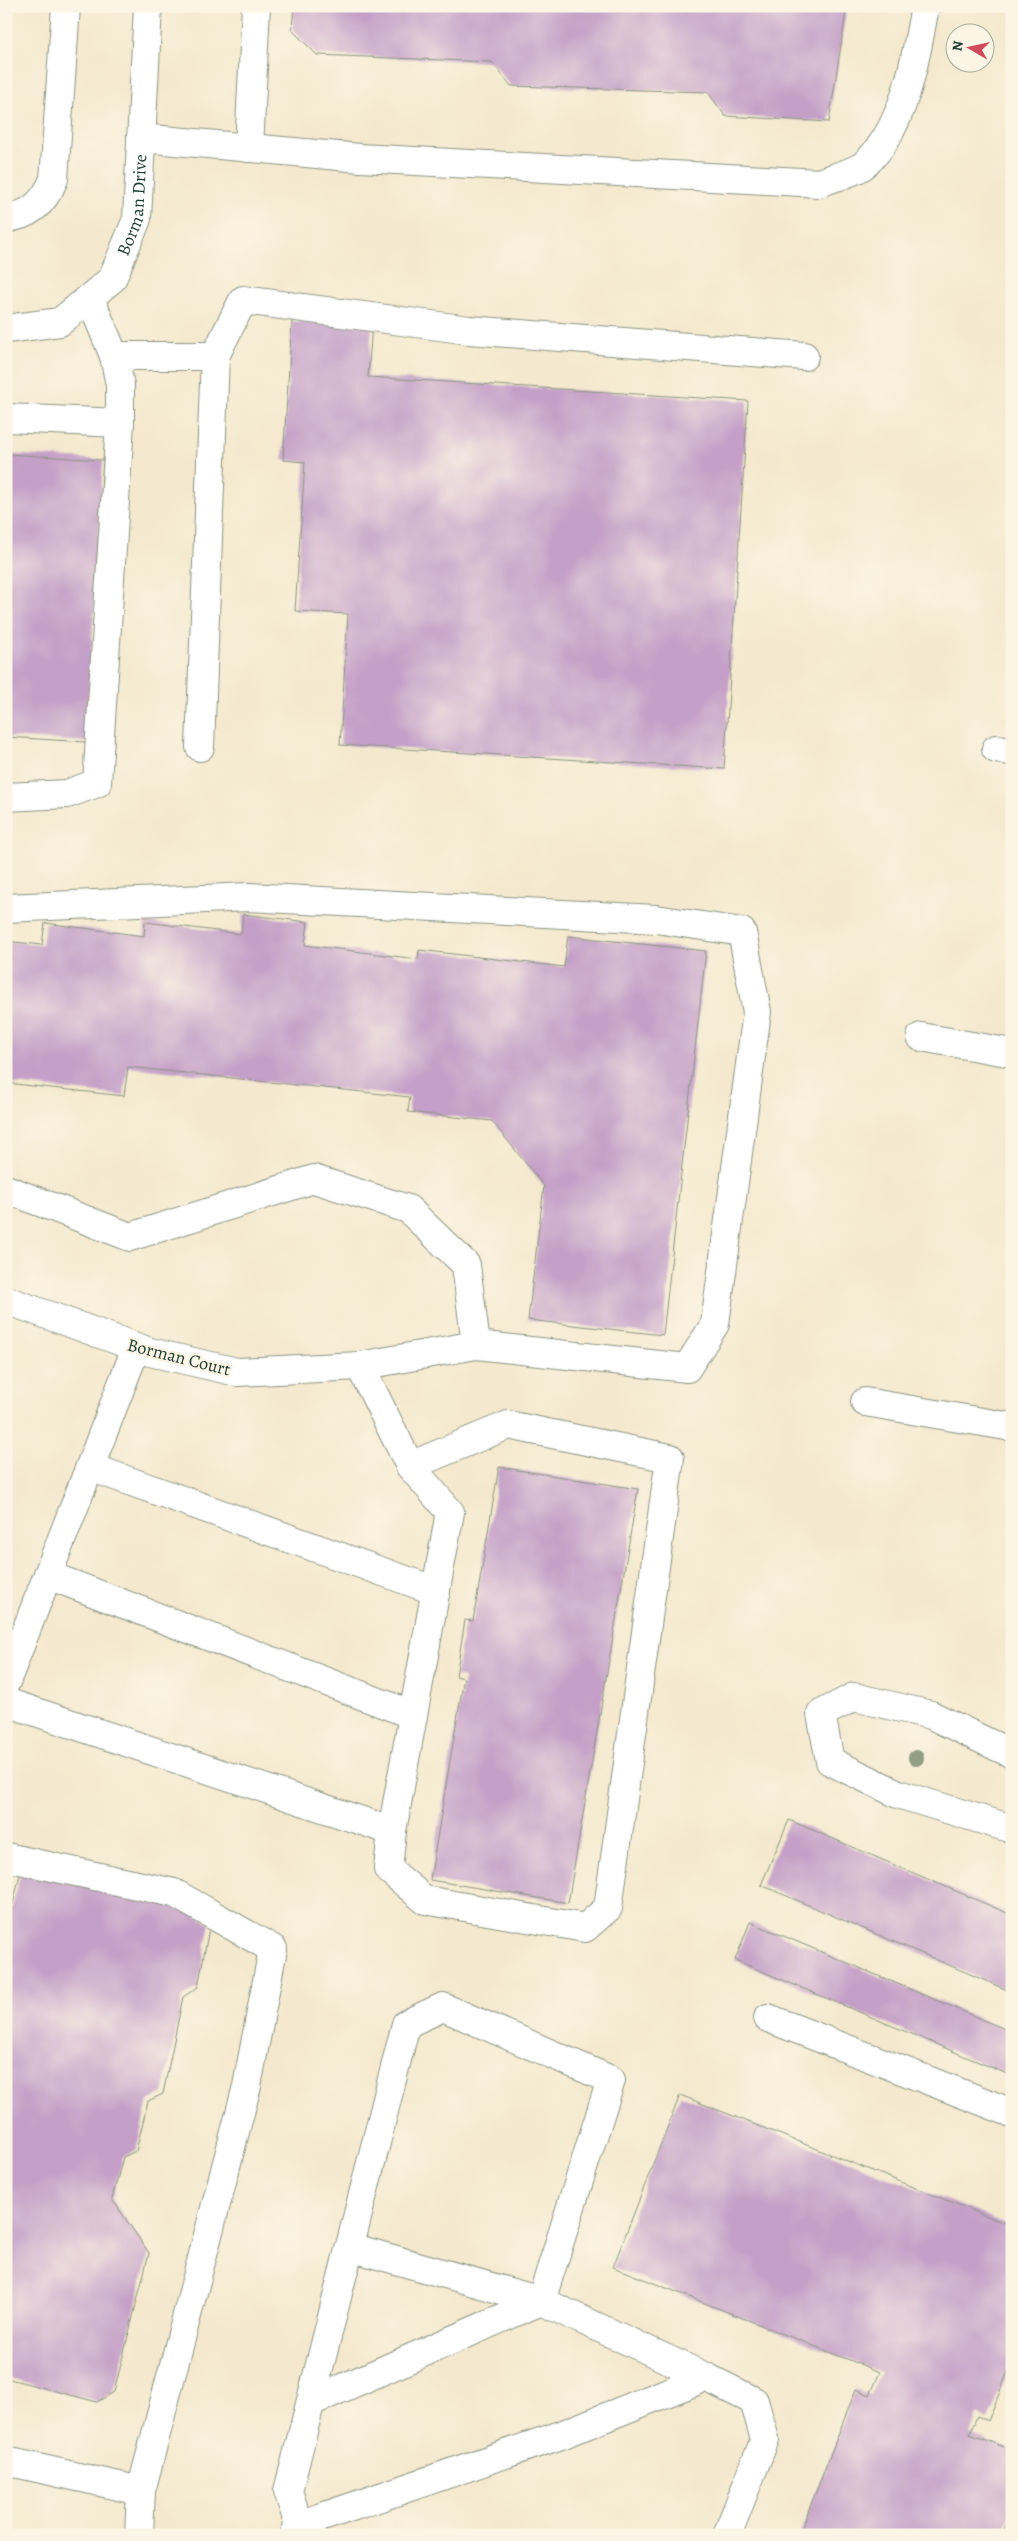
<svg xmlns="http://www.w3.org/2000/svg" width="1018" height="2541" font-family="Alegreya,serif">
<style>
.building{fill:#c4a0c8}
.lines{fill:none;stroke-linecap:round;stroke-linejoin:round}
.minor-casing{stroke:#8a9381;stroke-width:30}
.minor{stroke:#fff;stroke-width:28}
.tree{fill:#919e82}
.labels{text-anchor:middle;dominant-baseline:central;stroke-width:5;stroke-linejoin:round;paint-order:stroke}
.street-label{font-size:18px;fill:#1f3d34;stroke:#fcf5e5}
</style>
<rect width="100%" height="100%" fill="#fcf5e5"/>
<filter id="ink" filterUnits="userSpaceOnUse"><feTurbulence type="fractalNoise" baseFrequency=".02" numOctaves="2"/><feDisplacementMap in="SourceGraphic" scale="10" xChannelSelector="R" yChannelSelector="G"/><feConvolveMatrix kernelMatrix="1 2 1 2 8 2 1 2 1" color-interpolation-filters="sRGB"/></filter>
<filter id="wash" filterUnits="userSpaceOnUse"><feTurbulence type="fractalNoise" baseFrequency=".0096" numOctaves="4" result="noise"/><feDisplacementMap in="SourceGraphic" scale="20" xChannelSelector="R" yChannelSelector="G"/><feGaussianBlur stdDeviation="1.12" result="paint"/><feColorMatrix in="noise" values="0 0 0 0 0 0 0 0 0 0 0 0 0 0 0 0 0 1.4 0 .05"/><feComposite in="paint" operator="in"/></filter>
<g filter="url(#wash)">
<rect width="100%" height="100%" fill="#f4e9ce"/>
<g id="blocks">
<path class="building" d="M6 6H11L8 56H6Z
M294 6H847L829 122 725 116 708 92 511 86 492 62 317 55 292 30Z
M292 321 372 326 368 377 748 401 724 769 340 745 348 614 295 611 305 462 283 460Z
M6 454 103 460 86 742 6 737Z
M243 914 308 922 305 945 418 959 419 950 564 967 568 936 706 951 663 1335 528 1320 544 1186 492 1121 408 1112 410 1097 128 1067 124 1096 6 1083V941L42 945 45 923 144 936 145 922 241 934Z
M499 1467 638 1489 568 1903 430 1880 464 1678 456 1676 465 1620 473 1621Z
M789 1820 1012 1915V1992L761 1885Z
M22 1866 178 1904 210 1923 198 1987 183 1997 163 2094 148 2101 136 2151 123 2157 112 2199 149 2253 114 2392 97 2402 6 2378V1933Z
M750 1922 1012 2032V2076L735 1960Z
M680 2095 1012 2226V2362L988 2421 977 2416 970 2434 1012 2450V2510L1002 2535H799L856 2389 870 2395 880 2372 613 2267Z"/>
</g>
</g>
<g filter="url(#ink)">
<use href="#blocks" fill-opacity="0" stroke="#8a9381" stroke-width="1"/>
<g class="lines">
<defs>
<g id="minor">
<path d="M141 138 360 158 819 183C831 178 856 172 865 164 905 128 916 57 925 6"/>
<path d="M249 148 256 6"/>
<path d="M6 218C31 216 45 201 54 179L66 6"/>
<path id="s1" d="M6 329 60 322 112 279 137 219 148 6"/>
<path d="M114 356H215L200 747"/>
<path d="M215 356 243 300 469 330 804 356"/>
<path d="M6 418 120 423"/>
<path d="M996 749 1012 751"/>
<path d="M6 797 67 794 97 783 120 423V385L114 356 90 298"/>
<path d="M6 908 249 897 656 919 742 932 757 1012 715 1324 687 1368 476 1345 360 1366 237 1372 150 1352 6 1300"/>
<path d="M921 1037 1012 1053"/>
<path d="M6 1189 130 1237 314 1179 408 1209 466 1265 476 1345"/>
<path d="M865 1402 1012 1427"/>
<path d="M90 1467 436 1591"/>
<path d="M48 1575 413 1715"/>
<path d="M6 1682 136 1348"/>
<path d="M6 1702 392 1831 450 1512 410 1466 360 1366"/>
<path d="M1012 1754 931 1715 854 1697 821 1714 830 1761 898 1794 1012 1829"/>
<path d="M392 1831 388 1869 425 1900 585 1928 608 1908 670 1458 508 1425 410 1466"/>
<path d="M6 1857 174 1893 273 1949 247 2086 141 2491 6 2461"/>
<path d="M768 2018 1012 2113"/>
<path d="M311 2402 541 2301 706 2377"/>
<path d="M299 2525 288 2491 406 2024 443 2007 611 2080 541 2301 350 2247"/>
<path d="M139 2535 141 2491"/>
<path d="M294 2535 299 2525 561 2435 706 2377 754 2401 765 2439 727 2535"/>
</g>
</defs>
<use href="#minor" class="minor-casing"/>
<use href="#minor" class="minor"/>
</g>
<circle class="tree" cx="916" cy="1758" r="8"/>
</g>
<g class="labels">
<g class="street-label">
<text stroke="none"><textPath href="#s1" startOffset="200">Borman Drive</textPath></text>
<text transform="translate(179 1357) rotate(14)">Borman Court</text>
</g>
</g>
<rect width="1018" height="2541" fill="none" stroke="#fcf5e5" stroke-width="25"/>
<g transform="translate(970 48) rotate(279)"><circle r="24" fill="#fcf5e5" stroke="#a4ab9e"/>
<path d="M0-4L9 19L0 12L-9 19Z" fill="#d1495b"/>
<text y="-8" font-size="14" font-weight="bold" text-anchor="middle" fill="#1f3d34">N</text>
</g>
</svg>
